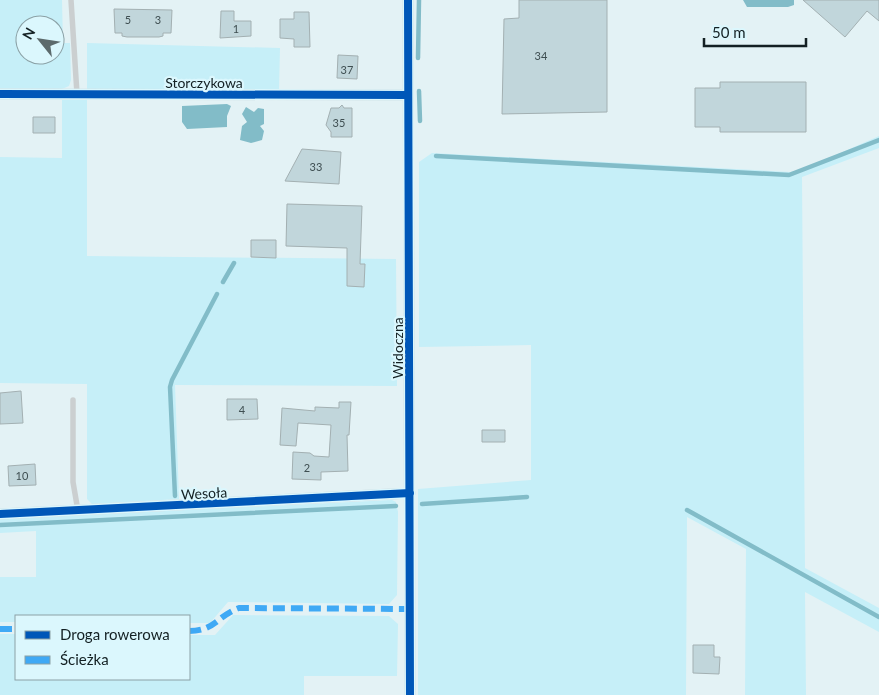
<svg xmlns="http://www.w3.org/2000/svg" width="879" height="695" font-family="Lato,sans-serif">
<style>
.green{fill:#c6eff8;fill-rule:evenodd}
.water{fill:#82bcc8}
.lines{fill:none;stroke-linecap:round;stroke-linejoin:round}
.stream{stroke:#82bcc8;stroke-width:4.5}
.building{fill:#c1d6db;stroke:#a3b0b2}
.service{stroke:#cbcfd0;stroke-width:5.5}
.minor{stroke:#cbcfd0;stroke-width:11}
.quiet{stroke:#3fa9f5;stroke-width:6;stroke-dasharray:12 6;stroke-linecap:butt}
.cycleway-casing{stroke:#dbf7fd;stroke-width:11}
.cycleway{stroke:#0057b8;stroke-width:8}
.labels{text-anchor:middle;dominant-baseline:central;stroke-width:4.5;stroke-linejoin:round;paint-order:stroke}
.number-label{font-size:11px;fill:#3e4e51}
.street-label{font-size:14px;fill:#132023;stroke:#dbf7fd}
</style>
<rect width="100%" height="100%" fill="#e3f2f5"/>
<path class="green" d="M0 0H62L63 43H70L71 80 69 86 60 90H0ZM25 25H55V55H25Z
M87 43 280 48 279 91 87 90Z
M62 100H87V256L396 259 397 386 175 385 179 499 92 504 87 499V384L0 383V157L62 158Z
M879 136V148L802 177 805 568 879 608V632L805 592 806 695H745L746 549 687 517 686 695H418V489L531 480V345L419 347V162L432 153 790 172 802 170Z
M392 500 396 502 398 512 397 595 389 604 228 602 210 623H189V616H16V622H0V577H36V531L0 533V519Z
M233 615 389 616 398 624 397 676H304V695H0V634H16V679H189V635H215Z"/>
<path class="water" d="M743 0H794V5L788 7H747Z
M227 104 231 106 227 116V127L187 129 182 122V106Z
M246 107 254 112 258 108 264 109V124L260 126 264 131 262 140 251 143 240 140 242 126 247 122 242 114Z"/>
<g class="lines">
<path class="stream" d="M418 58 419 0
M419 91 420 121
M436 156 789 175 879 140
M223 282 234 263
M175 496 170 387 172 380 217 294
M422 504 527 497
M687 510 879 617
M0 525 396 506"/>
</g>
<path class="building" d="M519 0H607V112L502 114 504 19 519 18Z
M803 0H879V21L867 11 845 37Z
M114 9 172 10 171 33H163V36L159 37H127L122 36V33H115Z
M221 11H234V21H251V36L220 38Z
M294 12H309L310 47H294V39L280 38V19H294Z
M338 55 358 56 357 79 337 78Z
M720 82H806V132H720V127H695V88H720Z
M342 105 344 108H352V137H331V132L326 125 331 108H339Z
M33 117H55V133H33Z
M302 149 341 152 339 184 285 181Z
M287 204 362 206 360 264H365L364 287 347 286V248L286 246Z
M251 240H276V258L251 257Z
M21 391 23 423 0 424V393Z
M227 399H257L258 419 227 420Z
M339 402H351L349 435H347L348 471 321 472V480L292 479 293 452 310 453 314 456 329 457 331 425 298 423 296 446 280 445 282 408 315 411V407L339 408Z
M482 430H505V442H482Z
M35 464 36 485 9 486 8 466Z
M693 645H714V657H720L719 674 693 673Z"/>
<g class="lines">
<path class="service" d="M71 0 77 94
M73 400V482L78 511"/>
<path class="minor" d="M408 0 410 695
M0 94 408 95
M0 514 410 493"/>
<path class="quiet" d="M0 629H16
M189 631C215 631 217 616 239 608L410 609"/>
<defs>
<path id="cycleway" d="M408 0 410 695
M0 94 408 95
M0 514 410 493"/>
</defs>
<use href="#cycleway" class="cycleway-casing"/>
<use href="#cycleway" class="cycleway"/>
</g>
<g class="labels">
<g class="number-label">
<text x="128" y="19">5</text>
<text x="158" y="19">3</text>
<text x="236" y="28">1</text>
<text x="541" y="55">34</text>
<text x="347" y="69">37</text>
<text x="339" y="122">35</text>
<text x="316" y="166">33</text>
<text x="242" y="409">4</text>
<text x="307" y="467">2</text>
<text x="22" y="475">10</text>
</g>
<g class="street-label">
<text x="204" y="82">Storczykowa</text>
<text transform="translate(397 348) rotate(-90)">Widoczna</text>
<text transform="translate(204 493) rotate(-3)">Wesoła</text>
</g>
</g>
<rect x="15" y="615" width="175" height="65" fill="#dbf7fd" stroke="#8ba1a6"/>
<rect x="25" y="631" width="25" height="8" fill="#0057b8" stroke="#8ba1a6"/>
<text x="60" y="640" font-size="15" fill="#132023">Droga rowerowa</text>
<rect x="25" y="656" width="25" height="8" fill="#3fa9f5" stroke="#8ba1a6"/>
<text x="60" y="665" font-size="15" fill="#132023">Ścieżka</text>
<g transform="translate(40 40) rotate(300)"><circle r="24" fill="#dbf7fd" stroke="#8ba1a6"/>
<path d="M0-4L9 19L0 12L-9 19Z" fill="#5c6a6c"/>
<text y="-8" font-size="14" font-weight="bold" text-anchor="middle" fill="#132023">N</text>
</g>
<path d="M704 38v8h102v-8" fill="none" stroke="#132023" stroke-width="2.5"/>
<text x="712" y="38" font-size="15" fill="#132023" stroke="#dbf7fd" stroke-width="4" paint-order="stroke">50 m</text>
</svg>
